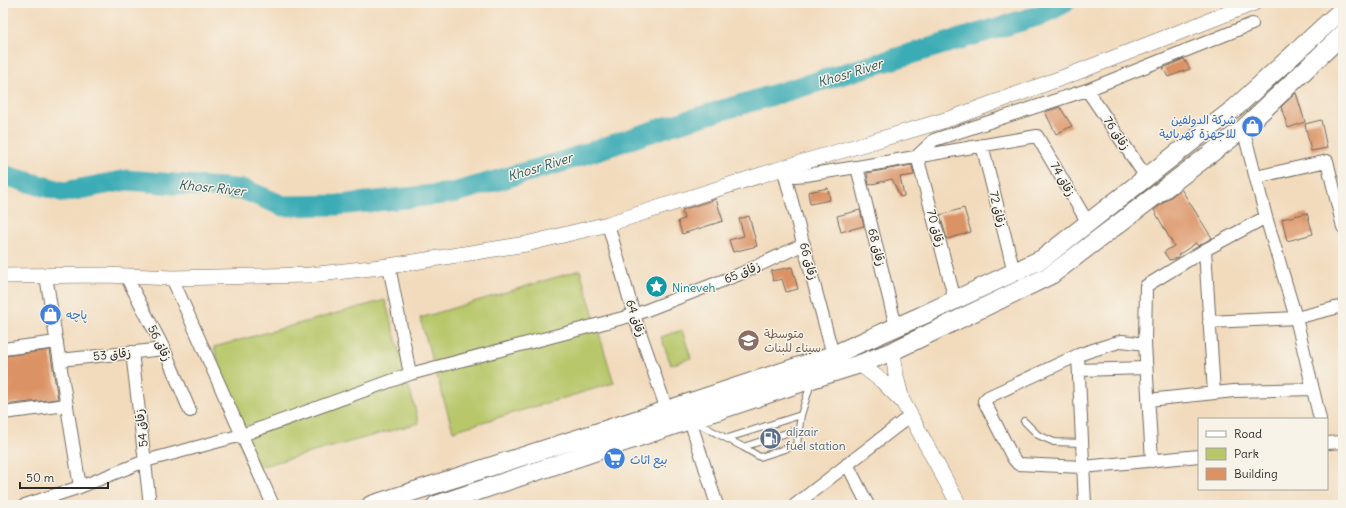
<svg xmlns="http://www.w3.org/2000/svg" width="1346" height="508" font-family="Delius,'Playpen Sans Arabic',sans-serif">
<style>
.green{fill:#b8c76a;stroke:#72794a}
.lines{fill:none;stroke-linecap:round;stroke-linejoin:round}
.river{stroke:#3bacb5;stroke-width:21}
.building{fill:#db9365}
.service-casing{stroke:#71695e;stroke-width:8}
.minor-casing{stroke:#71695e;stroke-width:14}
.tertiary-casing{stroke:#71695e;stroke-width:16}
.primary-casing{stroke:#71695e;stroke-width:20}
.service{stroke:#fff;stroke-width:6}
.minor{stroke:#fff;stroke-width:12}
.tertiary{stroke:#fff;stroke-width:15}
.primary{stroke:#fff;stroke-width:18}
.labels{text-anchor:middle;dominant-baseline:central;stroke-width:3;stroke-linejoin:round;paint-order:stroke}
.shop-label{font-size:12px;fill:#366cbe;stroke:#f7f3e8;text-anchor:start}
.street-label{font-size:12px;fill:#2b2b2b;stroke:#f7f3e8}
.culture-label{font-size:12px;fill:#0d838f;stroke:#f7f3e8;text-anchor:start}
.education-label{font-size:12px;fill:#785e54;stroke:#f7f3e8;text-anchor:start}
.service-label{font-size:12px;fill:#4e5e75;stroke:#f7f3e8;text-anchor:start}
.water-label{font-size:13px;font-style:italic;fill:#31585b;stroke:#f7f3e8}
</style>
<rect width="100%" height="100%" fill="#f7f3e8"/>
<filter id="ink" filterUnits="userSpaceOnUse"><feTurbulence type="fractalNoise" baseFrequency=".025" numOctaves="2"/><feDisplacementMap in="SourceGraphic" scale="8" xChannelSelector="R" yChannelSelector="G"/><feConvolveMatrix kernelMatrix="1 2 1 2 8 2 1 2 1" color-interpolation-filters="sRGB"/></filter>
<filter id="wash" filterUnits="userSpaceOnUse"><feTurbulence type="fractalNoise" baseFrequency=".012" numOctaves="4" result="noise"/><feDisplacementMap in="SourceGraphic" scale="16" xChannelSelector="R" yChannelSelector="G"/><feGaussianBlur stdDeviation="0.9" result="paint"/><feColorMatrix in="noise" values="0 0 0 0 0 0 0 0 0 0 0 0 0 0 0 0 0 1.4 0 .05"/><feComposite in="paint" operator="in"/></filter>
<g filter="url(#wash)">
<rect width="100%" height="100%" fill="#f2dbbd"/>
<path class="green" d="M580 270 614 383 453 431 420 318Z
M385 300 419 423 248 470 214 347Z
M682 330 691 358 671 365 661 337Z"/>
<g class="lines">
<path class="river" d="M3 175 64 192 127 180 245 190 283 206 338 205 453 193 558 163 669 126 1041 15 1064 3"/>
</g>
<g id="blocks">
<path class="building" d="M1184 59 1190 69 1168 77 1163 68Z
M1296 93 1305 122 1288 128 1281 107Z
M1060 107 1072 126 1056 134 1045 112Z
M1321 120 1327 148 1311 151 1305 124Z
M912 165 914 175 900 177 904 196 900 197 892 179 869 185 867 173Z
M828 188 830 200 810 204 808 192Z
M1181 189 1212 238 1198 246 1196 243 1178 255 1179 257 1175 259 1169 260 1164 252 1174 246 1154 210Z
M716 199 723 221 682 234 678 221 684 219 682 210Z
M964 208 971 232 947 239 940 215Z
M860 210 864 226 841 232 837 216Z
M1307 213 1313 234 1287 241 1282 219Z
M749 216 757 246 733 252 729 240 744 236 739 219Z
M792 267 798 289 786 292 782 279 773 281 771 271Z
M50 350 58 399 3 405V356Z"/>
</g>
</g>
<g filter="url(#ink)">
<use href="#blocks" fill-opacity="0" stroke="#71695e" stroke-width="1"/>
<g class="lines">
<defs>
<path id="service" d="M1024 421 1038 435 1054 442 1082 443
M695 422 743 447 799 429 801 415 811 383
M728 438 801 415
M743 447 760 457 797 445 799 429"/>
<path id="minor" d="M1087 90 1146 177
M1243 129 1266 217 1296 318 1320 419
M982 145 1014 272
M857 167 896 327
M783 168 795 176 806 175 857 167 1037 136 1088 223
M783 168 833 355
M1256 177 1327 161 1343 227
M608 224 634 315 667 410
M1205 250 1214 393
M389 266 410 374
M46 276 80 487
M126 276 164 349 190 411
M172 278 273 505
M955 300 917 156 934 140 1087 90 1252 24
M1209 322 1296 318 1343 306
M1145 344 1122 341 1093 350 1078 355 988 397 984 401 1013 458 1018 464 1083 467 1199 456
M3 349 57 342
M132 352 150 505
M1078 355 1085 505
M60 360 164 349
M1079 370 1146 368
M1148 400 1234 391 1312 389
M3 413 67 405
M690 420 717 505
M1327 443 1343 442
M1152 461 1145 344 1146 286 1205 250 1266 217
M847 464 868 505
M25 505 80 487 145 461 242 435 410 374 634 315 740 274 804 244
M795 505 910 416"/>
<path id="tertiary" d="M3 276 106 275 172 278 310 275 389 266 526 244 608 224 783 168 952 118 1075 73 1254 3
M893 351 896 376 902 400 959 505
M860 364 882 381 901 400"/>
<path id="primary" d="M371 505 667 410 833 355 921 316 1042 259 1236 107 1343 9
M436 505 812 379 860 364 893 351 1051 275 1243 129 1343 34"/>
</defs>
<use href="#service" class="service-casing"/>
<use href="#minor" class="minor-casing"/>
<use href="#tertiary" class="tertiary-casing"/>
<use href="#primary" class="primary-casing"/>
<use href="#service" class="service"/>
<use href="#minor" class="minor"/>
<use href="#tertiary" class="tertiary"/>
<use href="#primary" class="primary"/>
</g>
</g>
<defs>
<symbol id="shop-disc" viewBox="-11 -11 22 22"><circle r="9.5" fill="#3f7fe0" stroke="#f7f3e8"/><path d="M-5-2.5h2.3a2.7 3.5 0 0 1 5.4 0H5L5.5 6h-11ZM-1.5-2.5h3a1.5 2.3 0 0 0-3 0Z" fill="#fff"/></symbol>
<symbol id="sight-disc" viewBox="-11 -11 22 22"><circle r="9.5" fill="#0f9aa8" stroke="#f7f3e8"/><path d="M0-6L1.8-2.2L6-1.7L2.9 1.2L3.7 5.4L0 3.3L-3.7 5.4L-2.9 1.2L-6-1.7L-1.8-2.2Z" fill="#fff"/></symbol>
<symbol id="school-disc" viewBox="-11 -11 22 22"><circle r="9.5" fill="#8d6e63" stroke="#f7f3e8"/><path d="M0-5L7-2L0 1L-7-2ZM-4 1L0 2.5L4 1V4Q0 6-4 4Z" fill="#fff"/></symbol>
<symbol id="fuel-disc" viewBox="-11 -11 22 22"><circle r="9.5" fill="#5c6f8a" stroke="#f7f3e8"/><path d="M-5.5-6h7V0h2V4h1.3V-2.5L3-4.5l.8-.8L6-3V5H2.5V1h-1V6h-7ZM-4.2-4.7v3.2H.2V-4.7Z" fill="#fff"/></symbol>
<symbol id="supermarket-disc" viewBox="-11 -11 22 22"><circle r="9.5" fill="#3f7fe0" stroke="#f7f3e8"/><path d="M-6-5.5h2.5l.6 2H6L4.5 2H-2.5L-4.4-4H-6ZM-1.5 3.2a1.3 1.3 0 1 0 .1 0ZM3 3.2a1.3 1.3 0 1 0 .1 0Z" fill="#fff"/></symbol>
</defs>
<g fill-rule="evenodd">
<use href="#shop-disc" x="1240" y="114" width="25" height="25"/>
<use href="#sight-disc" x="644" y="274" width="25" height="25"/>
<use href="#shop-disc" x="38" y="302" width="25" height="25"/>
<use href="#school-disc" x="736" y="328" width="25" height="25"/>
<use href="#fuel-disc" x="758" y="426" width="25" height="25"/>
<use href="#supermarket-disc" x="602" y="446" width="25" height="25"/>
</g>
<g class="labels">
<g class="shop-label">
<text x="1236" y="119" text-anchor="end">شركة الدولفين<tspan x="1236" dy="14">للاجهزة كهربائية</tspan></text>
<text x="66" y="314">پاچه</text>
<text x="630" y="459">بيع اثاث</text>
</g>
<g class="street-label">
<text transform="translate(1117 133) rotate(56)">زقاق 76</text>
<text transform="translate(1063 179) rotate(61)">زقاق 74</text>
<text transform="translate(998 209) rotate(76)">زقاق 72</text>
<text transform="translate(936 228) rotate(75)">زقاق 70</text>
<text transform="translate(877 247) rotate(76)">زقاق 68</text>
<text transform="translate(809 261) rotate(75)">زقاق 66</text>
<text transform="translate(742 272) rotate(-23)">زقاق 65</text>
<text transform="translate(636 318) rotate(72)">زقاق 64</text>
<text transform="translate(160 343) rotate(64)">زقاق 56</text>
<text transform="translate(112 354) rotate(-6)">زقاق 53</text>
<text transform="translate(141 428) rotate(-97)">زقاق 54</text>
</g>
<g class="culture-label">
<text x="672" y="287">Nineveh</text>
</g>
<g class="education-label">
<text x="764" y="333">متوسطة<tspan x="764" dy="14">سيناء للبنات</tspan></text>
</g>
<g class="service-label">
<text x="786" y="431">aljzair<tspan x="786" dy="14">fuel station</tspan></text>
</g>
<g class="water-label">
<text transform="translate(850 73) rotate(-17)">Khosr River</text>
<text transform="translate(540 167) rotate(-17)">Khosr River</text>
<text transform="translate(212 188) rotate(6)">Khosr River</text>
</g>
</g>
<rect width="1346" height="508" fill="none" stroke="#f7f3e8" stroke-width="16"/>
<rect x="1198" y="418" width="130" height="72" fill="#f7f3e8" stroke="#a5a39c"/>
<rect x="1206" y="431" width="20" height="6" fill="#ffffff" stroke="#a5a39c"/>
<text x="1234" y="438" font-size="12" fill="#2b2b2b">Road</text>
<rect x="1206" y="448" width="20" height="12" fill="#b8c76a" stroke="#a5a39c"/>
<text x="1234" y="458" font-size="12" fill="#2b2b2b">Park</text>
<rect x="1206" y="468" width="20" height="12" fill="#db9365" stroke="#a5a39c"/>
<text x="1234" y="478" font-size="12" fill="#2b2b2b">Building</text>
<path d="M20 482v6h88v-6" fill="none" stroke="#2b2b2b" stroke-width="2"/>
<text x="26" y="482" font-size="12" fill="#2b2b2b" stroke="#f7f3e8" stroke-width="3" paint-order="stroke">50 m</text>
</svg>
